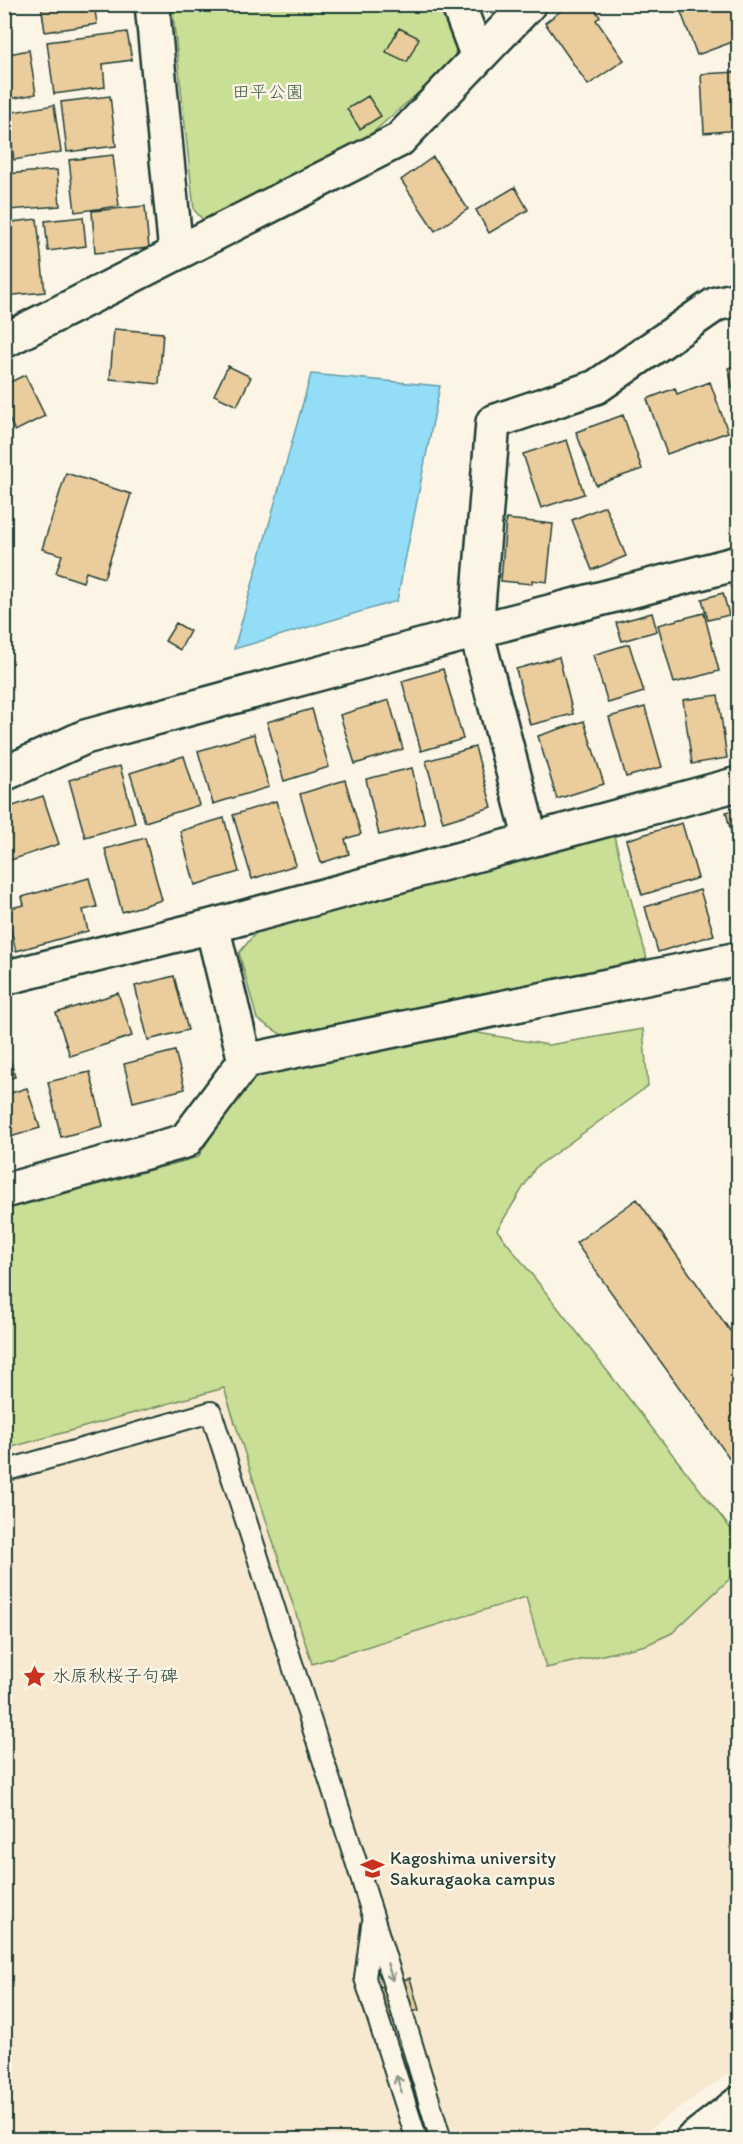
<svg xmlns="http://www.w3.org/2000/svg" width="743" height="2144" font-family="Itim,'Klee One',sans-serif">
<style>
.built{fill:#f7e9cf}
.green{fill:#c9df95;stroke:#748e64;stroke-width:1.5}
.water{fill:#94ddf6;stroke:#659da8;stroke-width:1.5}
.building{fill:#eacc9d;stroke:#1f3d34;stroke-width:1.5}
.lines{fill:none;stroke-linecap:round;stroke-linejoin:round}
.service-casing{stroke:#1f3d34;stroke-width:24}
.minor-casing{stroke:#1f3d34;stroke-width:38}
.tertiary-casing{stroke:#1f3d34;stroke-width:38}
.service{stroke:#fcf5e5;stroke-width:20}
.minor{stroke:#fcf5e5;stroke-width:33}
.tertiary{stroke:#fcf5e5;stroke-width:33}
.oneway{stroke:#8e998c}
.labels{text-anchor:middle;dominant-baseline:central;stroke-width:5;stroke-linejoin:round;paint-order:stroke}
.park-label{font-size:18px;fill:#415d47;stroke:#fcf5e5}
.poi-label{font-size:18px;fill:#1f3d34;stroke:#fcf5e5;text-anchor:start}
</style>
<rect width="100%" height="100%" fill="#fcf5e5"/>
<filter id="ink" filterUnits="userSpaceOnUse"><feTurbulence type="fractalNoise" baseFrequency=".0167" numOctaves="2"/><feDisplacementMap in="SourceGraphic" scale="12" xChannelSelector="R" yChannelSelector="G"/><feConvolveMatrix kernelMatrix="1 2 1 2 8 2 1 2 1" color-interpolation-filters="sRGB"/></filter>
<g filter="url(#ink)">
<path class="built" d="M224 1388 312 1664 526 1596 547 1668 646 1645 672 1633 738 1571V2067L635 2139 5 2140V1449Z"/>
<path class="green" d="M172 5H446L458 33 454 61 369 136 205 222 194 210Z
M614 836 647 959 282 1035 257 1019 239 953 259 929Z
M643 1029 648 1086 535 1168 497 1230 738 1538V1571L672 1633 646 1645 546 1668 526 1597 312 1664 224 1388 5 1449V1210L198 1157 247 1078 472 1032 549 1045Z"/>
<path class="water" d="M311 374 440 386 397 601 234 649Z"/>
<path class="building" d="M41 4H94L97 24 45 32Z
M570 4H592L600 17 596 20 624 60 588 85 545 23Z
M678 4H734L738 16V40L697 55Z
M399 28 419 38 407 62 386 52Z
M127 32 132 60 103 64 105 87 54 94 47 42Z
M29 50 36 94 4 100V55Z
M738 72V130L704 133 701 74Z
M110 96 116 146 67 152 61 102Z
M368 96 381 116 360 129 347 109Z
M54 105 61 152 14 160 7 113Z
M113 155 119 206 75 212 69 160Z
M433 157 468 209 435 231 401 180Z
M57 170 60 206 8 210 5 174Z
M515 187 528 210 489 233 476 210Z
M145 206 149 248 95 253 92 211Z
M83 217 86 246 48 251 45 221Z
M37 219 45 292 4 296V223Z
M114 329 163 333 159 384 110 379Z
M738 365V410L728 368Z
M228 366 251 377 237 406 214 395Z
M25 375 45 416 15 431 4 409V385Z
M710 382 728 432 667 454 647 399 675 388 677 394Z
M623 415 642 469 596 485 576 432Z
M567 440 584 494 541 508 523 454Z
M66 473 131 494 104 578 86 572 83 582 56 573 62 555 42 549Z
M605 506 626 556 592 570 572 520Z
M506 519 553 524 547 582 532 580V584L501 581Z
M723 593 729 615 708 620 702 599Z
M652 613 657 631 622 641 616 623Z
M704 613 719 671 674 683 658 625Z
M176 623 190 631 180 650 165 641Z
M629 644 644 692 608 703 593 655Z
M559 657 573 714 530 725 516 669Z
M443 669 463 739 421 751 402 681Z
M718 695 727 758 692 764 683 700Z
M389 700 403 749 355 764 340 715Z
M645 707 662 767 626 777 609 717Z
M312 709 329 767 284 781 267 722Z
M584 721 604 784 557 799 538 736Z
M254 734 269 787 213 804 198 751Z
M475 747 492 807 443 822 426 761Z
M184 756 199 805 145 822 130 773Z
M120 766 135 823 85 837 69 780Z
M412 768 425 824 379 835 366 779Z
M345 780 361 834 345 839 349 854 321 863 300 794Z
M43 796 59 844 5 862 4 809Z
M276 801 296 865 252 879 233 815Z
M738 809V860L726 812Z
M224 818 239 872 195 885 180 831Z
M682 823 698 878 642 895 626 840Z
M145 838 162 900 122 912 105 849Z
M89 878 97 907 83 910 88 931 16 951 6 909 24 905 22 897Z
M700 890 714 935 658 952 645 907Z
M174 976 188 1030 148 1040 135 986Z
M118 993 132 1036 70 1056 56 1013Z
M4 1038 15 1077 4 1080Z
M175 1051 185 1089 133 1102 124 1064Z
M90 1072 103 1126 61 1137 48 1082Z
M27 1088 40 1128 4 1139V1095Z
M637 1199 738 1342V1470L576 1243Z
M410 1978 419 2010 386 2020 376 1988Z"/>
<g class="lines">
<defs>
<path id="service" d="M4 1471 211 1412 361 1877 441 2140
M372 1925 365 1978 417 2140"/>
<path id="minor" d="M152 4 176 253
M458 4 478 57
M4 341 399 140 529 4
M4 774 85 737 476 631 738 563
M531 840 476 631 493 422 596 387 716 304 738 299
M212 926 245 1061
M4 978 212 926 738 784
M4 1191 185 1141 245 1061 738 959"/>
<path id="tertiary" d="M692 2140 738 2104"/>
</defs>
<use href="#service" class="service-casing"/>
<use href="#minor" class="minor-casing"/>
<use href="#tertiary" class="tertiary-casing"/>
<use href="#service" class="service"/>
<use href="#minor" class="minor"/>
<use href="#tertiary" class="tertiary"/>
</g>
<defs><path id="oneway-shaft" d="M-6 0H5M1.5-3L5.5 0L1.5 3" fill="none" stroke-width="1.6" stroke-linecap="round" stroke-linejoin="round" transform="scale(1.5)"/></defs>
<g class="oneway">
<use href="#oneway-shaft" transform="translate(390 1972) rotate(73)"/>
<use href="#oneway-shaft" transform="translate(399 2084) rotate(-108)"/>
</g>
</g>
<defs>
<symbol id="sight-bare" viewBox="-9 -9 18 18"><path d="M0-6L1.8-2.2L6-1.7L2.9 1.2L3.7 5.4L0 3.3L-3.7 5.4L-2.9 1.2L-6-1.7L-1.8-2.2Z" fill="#c8321e" stroke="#fcf5e5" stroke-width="2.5" paint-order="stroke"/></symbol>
<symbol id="university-bare" viewBox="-9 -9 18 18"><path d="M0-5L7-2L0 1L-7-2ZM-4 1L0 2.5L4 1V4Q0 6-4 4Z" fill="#c8321e" stroke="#fcf5e5" stroke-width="2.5" paint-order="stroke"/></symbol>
</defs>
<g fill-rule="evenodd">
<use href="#sight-bare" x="18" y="1660" width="33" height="33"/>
<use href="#university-bare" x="356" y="1852" width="33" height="33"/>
</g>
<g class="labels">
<g class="park-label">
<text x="268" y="92">田平公園</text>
</g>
<g class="poi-label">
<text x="52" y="1676">水原秋桜子句碑</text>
<text x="390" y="1858">Kagoshima university<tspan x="390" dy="21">Sakuragaoka campus</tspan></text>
</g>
</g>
<rect width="743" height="2144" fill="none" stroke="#fcf5e5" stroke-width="24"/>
<rect x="12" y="12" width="719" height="2120" fill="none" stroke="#1f3d34" stroke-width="2" filter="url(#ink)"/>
</svg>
